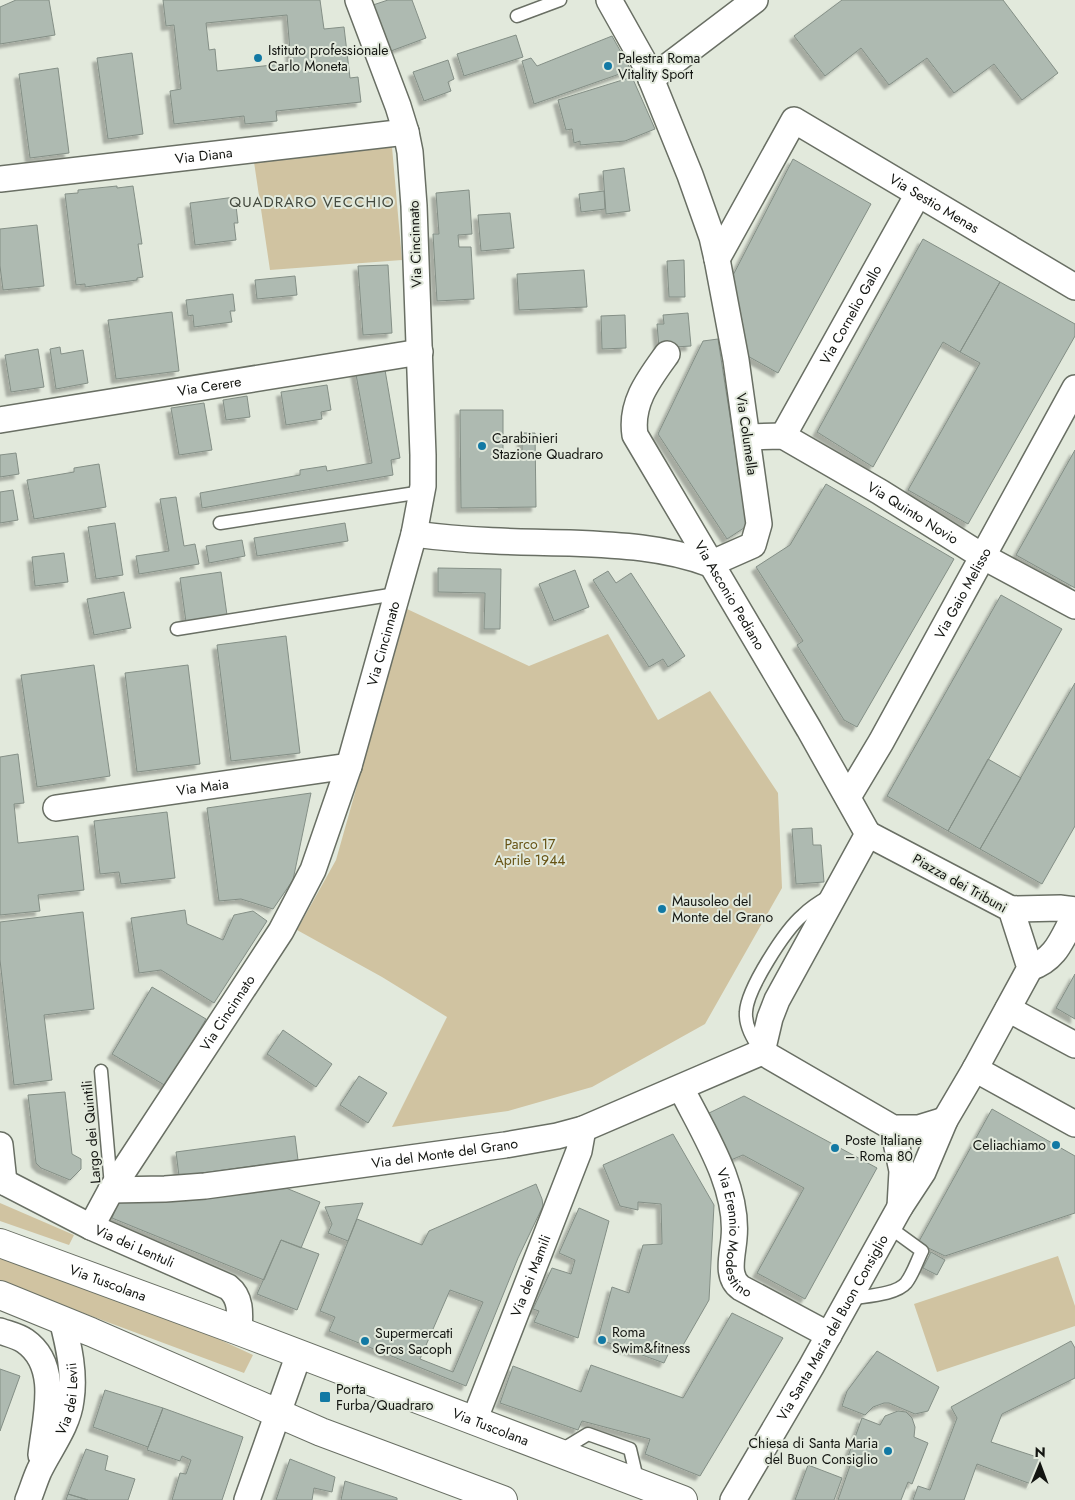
<svg xmlns="http://www.w3.org/2000/svg" width="1075" height="1500" font-family="Jost,sans-serif">
<style>
.green{fill:#d0c3a1}
.building{fill:#aebab1;stroke:#848f86;fill-rule:evenodd;filter:url(#shadow)}
.lines{fill:none;stroke-linecap:round;stroke-linejoin:round}
.service-casing{stroke:#696f64;stroke-width:15}
.minor-casing{stroke:#696f64;stroke-width:28}
.primary-casing{stroke:#696f64;stroke-width:30}
.service{stroke:#fff;stroke-width:12}
.minor{stroke:#fff;stroke-width:25}
.primary{stroke:#fff;stroke-width:28}
.poi-dot{fill:#1279a4;stroke:#e2e9dc;stroke-width:2}
.labels{text-anchor:middle;dominant-baseline:central;stroke-width:4;stroke-linejoin:round;paint-order:stroke}
.poi-label{font-size:14px;fill:#131511;stroke:#e2e9dc;text-anchor:start}
.street-label{font-size:14px;fill:#131511;stroke:#e2e9dc}
.park-label{font-size:14px;fill:#665213;stroke:#e2e9dc}
.neighbourhood-label{font-size:15px;letter-spacing:1px;fill:#444a3f;stroke:#e2e9dc}
</style>
<defs>
<filter id="shadow"><feDropShadow dx="-4.5" dy="4.5" stdDeviation="1" flood-color="#0004"/></filter>
</defs>
<rect width="100%" height="100%" fill="#e2e9dc"/>
<path class="green" d="M392 147 402 260 270 270 254 162Z
M407 609 529 666 608 634 658 720 710 691 778 793 782 888 705 1024 592 1087 508 1111 392 1127 447 1017 382 977 297 930 336 860Z
M0 1203 74 1235 69 1245 0 1221Z
M1058 1256 1075 1306V1326L937 1372 914 1304Z
M0 1257 195 1328 253 1355 244 1373 0 1282Z"/>
<path class="building" d="M16 0H49L55 35 0 44V7Z
M163 0H320L324 29 344 27 350 78 358 77 361 102 276 111 277 121 245 124 244 116 174 124 170 91 181 89 174 25 166 26ZM287 15 291 63 217 71 215 49 209 50 206 23Z
M388 0H412L426 38 391 51 373 5Z
M842 0H1003L1058 73 1022 100 994 64 954 93 927 58 889 85 861 48 825 76 794 36Z
M516 35 523 57 464 76 457 54Z
M612 36 631 70 534 104 522 61 531 58 537 66Z
M132 53 143 134 108 139 97 58Z
M448 60 454 79 448 82 451 91 424 101 413 72Z
M58 68 69 153 30 158 19 74Z
M632 77 655 129 625 141 580 145V141L574 143 572 129 566 130 558 100Z
M793 159 871 204 778 373 744 354 729 283Z
M624 168 630 211 606 214 603 171Z
M117 186V188L133 186 142 244H138L143 277 137 278V280L85 287V284L76 285 65 194 78 193V190Z
M469 190 472 234 458 235 459 247H471L474 299 437 301 433 234H439L436 193Z
M604 191 605 209 581 212 579 194Z
M235 197 238 223H234L236 240 195 245 190 203Z
M510 213 514 248 481 251 478 215Z
M37 225 44 286 3 290 0 266V229Z
M923 239 1000 282 960 352 943 342 873 467 817 432Z
M684 260 685 297H669L667 261Z
M388 265 392 333 363 335 358 266Z
M584 270 587 307 519 310 517 274Z
M295 276 297 295 257 299 255 280Z
M1000 282 1075 324V336L968 524 908 490 980 363 960 352Z
M233 294 235 311H230L232 322 194 327 193 315 188 316 186 300Z
M172 312 179 371 116 379 108 320Z
M688 313 691 346 659 348 657 324H664L663 315Z
M625 315 626 348 602 349 601 316Z
M718 339 747 526 727 539 658 434 703 341Z
M60 347 61 354 83 350 88 383 56 389 50 349Z
M38 349 44 387 11 392 5 355Z
M384 364 400 458 391 460 393 475 202 508 200 493 300 475V470L326 466 327 471 372 463 355 369Z
M327 385 331 410 321 412 322 419 286 425 281 392Z
M247 396 250 417 226 420 223 400Z
M204 403 212 450 179 455 171 408Z
M460 410H503V459H522V433H535L536 507 461 508Z
M1075 450V588L1016 555Z
M16 453 19 474 0 477V455Z
M99 464 106 507 34 519 27 480 74 472V468Z
M826 484 954 559 857 727 844 720 797 645 803 641 756 567 790 545Z
M13 490 18 520 0 523V492Z
M176 497 184 546 195 544 199 564 139 574 136 556 169 551 160 499Z
M115 523 123 575 96 579 88 527Z
M345 523 348 541 257 556 254 538Z
M242 540 245 556 209 563 206 546Z
M64 553 68 582 35 586 32 557Z
M438 568 501 569 500 629H484L485 593 438 592Z
M575 570 589 607 554 621 539 584Z
M608 571 616 583 631 573 685 656 668 667 663 659 649 667 593 580Z
M221 572 227 615 186 622 180 578Z
M124 592 131 628 94 635 87 599Z
M1001 595 1062 629 948 831 887 796Z
M286 636 300 753 231 761 217 645Z
M94 665 110 776 37 787 21 675Z
M188 665 200 764 137 772 125 673Z
M1075 683V826L1042 884 980 849Z
M18 754 24 803 14 804 18 843 78 836 84 890 38 895 40 911 0 915V757Z
M988 759 1021 778 980 849 948 831Z
M311 793 293 880 273 909 241 899 219 901 207 808Z
M167 812 175 878 121 884 119 872 100 874 94 821Z
M812 828 813 845H821L824 882 796 884 792 829Z
M185 910 187 924 223 940 234 915 253 911 267 921 214 1003 161 970 139 973 131 918Z
M83 912 94 1009 44 1015 52 1080 14 1085 0 960V922Z
M1075 974V1019L1056 1008Z
M152 987 206 1019 166 1086 112 1054Z
M283 1030 332 1064 316 1087 267 1054Z
M359 1076 387 1093 368 1123 340 1105Z
M65 1092 72 1154 81 1159V1169L70 1180 41 1168 36 1163 28 1095Z
M744 1096 877 1168 805 1299 757 1273 804 1188 743 1155 726 1162 705 1115Z
M992 1109 1075 1156V1213L945 1256 918 1243Z
M673 1134 714 1205 709 1300 682 1347 673 1344 664 1363 598 1339 612 1287 629 1293 643 1245 662 1244 661 1204 638 1202V1210L620 1206 603 1165Z
M295 1136 298 1160 179 1176 176 1152Z
M536 1184 542 1199 543 1206 518 1258 466 1386 329 1331 335 1317 320 1311 357 1219 422 1245 429 1231Z
M286 1188 320 1202 301 1248 281 1240 264 1280 112 1218 119 1201Z
M363 1203 348 1241 328 1233 332 1224 325 1207Z
M579 1208 609 1221 578 1338 534 1322 539 1311 533 1309 552 1268 571 1274 575 1260 559 1253Z
M281 1240 319 1254 297 1310 257 1294Z
M931 1252 945 1260 937 1275 923 1268Z
M450 1290 483 1302 453 1372 420 1359Z
M732 1313 783 1338 700 1476 645 1454 650 1439 582 1421 578 1430 500 1403 513 1366 581 1392 591 1365 683 1398Z
M1071 1341 1075 1348V1378L1002 1414 991 1442 1040 1458 1031 1484 977 1464 964 1500H913L918 1486 930 1490 957 1418 951 1407Z
M877 1351 939 1387 928 1411 915 1414 889 1403H884L873 1407 865 1415 842 1406 847 1391Z
M0 1369 20 1376 0 1431Z
M105 1390 163 1408 148 1447 93 1427Z
M163 1408 243 1437 222 1500H172L180 1473 186 1474 191 1460 182 1456 180 1461 147 1450Z
M898 1411 906 1412 912 1418 915 1427 914 1437 928 1443 912 1484 908 1482 901 1500H838L852 1460 847 1459 862 1418 880 1425 885 1416Z
M86 1449 108 1456 105 1470 135 1479 128 1500H88L68 1494Z
M290 1459 335 1477 332 1492 314 1488 312 1500H276Z
M808 1465 842 1478 834 1500H795Z
M345 1481 397 1498V1500H341Z
M68 1494 88 1500H66Z"/>
<g class="lines">
<defs>
<path id="service" d="M517 16 560 0
M220 523 422 492
M177 629 396 594
M761 1051C753 1039 745 1026 746 1012 747 989 785 930 803 915 810 908 819 902 828 897
M101 1071 111 1186
M849 1299C864 1296 896 1295 906 1283 913 1274 917 1261 922 1251L889 1227
M560 1451 588 1434 630 1449 638 1483"/>
<g id="minor">
<path d="M651 79 755 0"/>
<path id="s1" d="M0 179 406 132"/>
<path id="s2" d="M717 259 794 120 1075 287"/>
<path id="s3" d="M667 354C649 379 630 403 635 435L809 729 868 834"/>
<path id="s4" d="M0 420 420 352"/>
<path id="s5" d="M783 436 918 194"/>
<path id="s6" d="M748 437 783 436 880 492 982 556 1075 606"/>
<path d="M414 534C466 541 518 542 570 543 618 545 665 547 710 564L753 545 759 524 736 360 717 259 712 237 690 175 645 64 609 0"/>
<path id="s7" d="M848 797 881 742 1075 388"/>
<path id="s8" d="M56 808 349 766"/>
<path d="M1011 909 1061 908 1075 910"/>
<path d="M1030 968C1057 959 1062 938 1075 915"/>
<path d="M1008 1009 1075 1045"/>
<path d="M762 1052 770 1018 777 1000 868 834"/>
<path d="M762 1052 893 1128H919L945 1120"/>
<path d="M975 1069 1075 1124"/>
<path id="s9" d="M681 1088C703 1132 739 1187 734 1238 733 1254 725 1277 741 1288L829 1335"/>
<path d="M893 1128 902 1171 900 1207"/>
<path d="M0 1145 4 1182"/>
<path id="s10" d="M0 1180 91 1227 228 1287C242 1298 240 1315 239 1331"/>
<path id="s11" d="M111 1190 165 1189 205 1186 505 1145 557 1136 583 1129 762 1052"/>
<path id="s12" d="M91 1227 111 1190 281 931 313 870 349 766 414 534 423 486V455L414 206 410 152 406 132 398 106 358 0"/>
<path d="M0 1331C8 1334 18 1336 25 1341 61 1366 45 1418 41 1455"/>
<path id="s13" d="M474 1421 579 1151 583 1129"/>
<path id="s14" d="M28 1500C32 1490 35 1480 39 1471 50 1448 68 1426 71 1400 75 1374 69 1346 62 1320"/>
<path d="M247 1500 299 1354"/>
<path id="s15" d="M733 1500 811 1367 900 1207 923 1172 945 1120 975 1069 1030 968 1011 909 868 834"/>
</g>
<g id="primary">
<path id="s16" d="M0 1243 239 1331 683 1500"/>
<path d="M0 1295 91 1332 321 1432 503 1500"/>
</g>
</defs>
<use href="#service" class="service-casing"/>
<use href="#minor" class="minor-casing"/>
<use href="#primary" class="primary-casing"/>
<use href="#service" class="service"/>
<use href="#minor" class="minor"/>
<use href="#primary" class="primary"/>
</g>
<g class="poi-dot">
<circle cx="258" cy="58" r="5"/>
<circle cx="608" cy="66" r="5"/>
<circle cx="482" cy="446" r="5"/>
<circle cx="662" cy="909" r="5"/>
<circle cx="1056" cy="1145" r="5"/>
<circle cx="835" cy="1148" r="5"/>
<circle cx="602" cy="1340" r="5"/>
<circle cx="365" cy="1341" r="5"/>
<rect x="319" y="1391" width="12" height="12" rx="2.5"/>
<circle cx="888" cy="1451" r="5"/>
</g>
<g class="labels">
<g class="poi-label">
<text x="268" y="50">Istituto professionale<tspan x="268" dy="16">Carlo Moneta</tspan></text>
<text x="618" y="58">Palestra Roma<tspan x="618" dy="16">Vitality Sport</tspan></text>
<text x="492" y="438">Carabinieri<tspan x="492" dy="16">Stazione Quadraro</tspan></text>
<text x="672" y="901">Mausoleo del<tspan x="672" dy="16">Monte del Grano</tspan></text>
<text x="845" y="1140">Poste Italiane<tspan x="845" dy="16">– Roma 80</tspan></text>
<text x="1046" y="1145" text-anchor="end">Celiachiamo</text>
<text x="612" y="1332">Roma<tspan x="612" dy="16">Swim&amp;fitness</tspan></text>
<text x="375" y="1333">Supermercati<tspan x="375" dy="16">Gros Sacoph</tspan></text>
<text x="336" y="1389">Porta<tspan x="336" dy="16">Furba/Quadraro</tspan></text>
<text x="878" y="1443" text-anchor="end">Chiesa di Santa Maria<tspan x="878" dy="16">del Buon Consiglio</tspan></text>
</g>
<g class="street-label">
<text stroke="none"><textPath href="#s1" startOffset="205">Via Diana</textPath></text>
<text stroke="none"><textPath href="#s2" startOffset="322">Via Sestio Menas</textPath></text>
<text transform="translate(415 244) rotate(-92)">Via Cincinnato</text>
<text stroke="none"><textPath href="#s5" startOffset="139">Via Cornelio Gallo</textPath></text>
<text stroke="none"><textPath href="#s4" startOffset="212">Via Cerere</textPath></text>
<text transform="translate(747 434) rotate(82)">Via Columella</text>
<text stroke="none"><textPath href="#s6" startOffset="186">Via Quinto Novio</textPath></text>
<text stroke="none"><textPath href="#s7" startOffset="234">Via Gaio Melisso</textPath></text>
<text stroke="none"><textPath href="#s3" startOffset="276">Via Asconio Pediano</textPath></text>
<text stroke="none"><textPath href="#s12" startOffset="658">Via Cincinnato</textPath></text>
<text stroke="none"><textPath href="#s8" startOffset="148">Via Maia</textPath></text>
<text transform="translate(960 883) rotate(29)">Piazza dei Tribuni</text>
<text stroke="none"><textPath href="#s12" startOffset="254">Via Cincinnato</textPath></text>
<text transform="translate(91 1132) rotate(-95)">Largo dei Quintili</text>
<text stroke="none"><textPath href="#s11" startOffset="336">Via del Monte del Grano</textPath></text>
<text stroke="none"><textPath href="#s9" startOffset="158">Via Erennio Modestino</textPath></text>
<text stroke="none"><textPath href="#s10" startOffset="150">Via dei Lentuli</textPath></text>
<text stroke="none"><textPath href="#s13" startOffset="156">Via dei Mamili</textPath></text>
<text stroke="none"><textPath href="#s16" startOffset="115">Via Tuscolana</textPath></text>
<text stroke="none"><textPath href="#s15" startOffset="199">Via Santa Maria del Buon Consiglio</textPath></text>
<text stroke="none"><textPath href="#s14" startOffset="110">Via dei Levii</textPath></text>
<text stroke="none"><textPath href="#s16" startOffset="524">Via Tuscolana</textPath></text>
</g>
<g class="park-label">
<text x="530" y="844">Parco 17<tspan x="530" dy="16">Aprile 1944</tspan></text>
</g>
<g class="neighbourhood-label">
<text x="312" y="202">QUADRARO VECCHIO</text>
</g>
</g>
<g transform="translate(1040 1465) rotate(1)" stroke="#e2e9dc" stroke-width="4" paint-order="stroke">
<path d="M0-4L9 19L0 12L-9 19Z" fill="#131511"/>
<text y="-8" font-size="14" font-weight="bold" text-anchor="middle" fill="#131511">N</text>
</g>
</svg>
